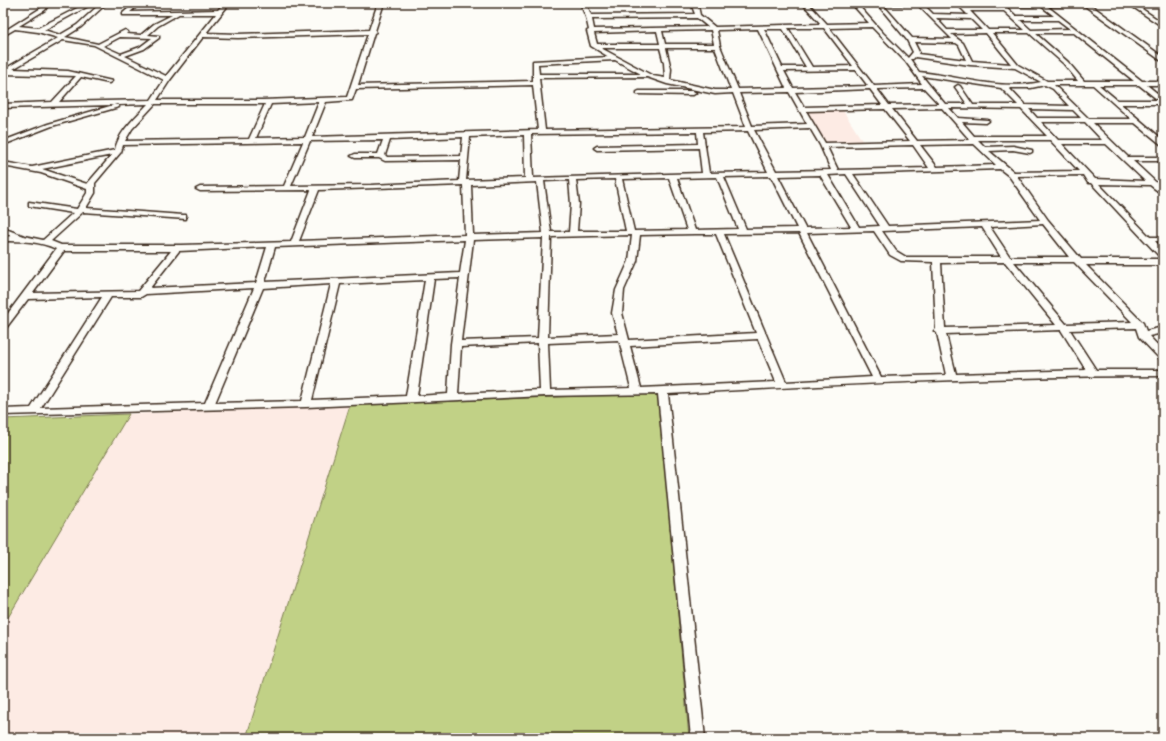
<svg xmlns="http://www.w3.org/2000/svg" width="1166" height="741" font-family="Sriracha,sans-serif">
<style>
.built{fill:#fdebe4}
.green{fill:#c1d186;stroke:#7e7e52}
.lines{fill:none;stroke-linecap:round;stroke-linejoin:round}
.minor-casing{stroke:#3b2a1e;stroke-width:3}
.minor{fill:#fdfcf7;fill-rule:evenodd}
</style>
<rect width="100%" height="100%" fill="#fdfcf7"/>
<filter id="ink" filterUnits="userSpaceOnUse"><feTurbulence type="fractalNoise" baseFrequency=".025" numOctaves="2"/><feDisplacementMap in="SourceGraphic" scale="8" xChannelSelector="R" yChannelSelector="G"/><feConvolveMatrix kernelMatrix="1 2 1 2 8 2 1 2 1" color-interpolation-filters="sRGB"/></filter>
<g filter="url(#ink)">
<path class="built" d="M803 109H842L865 145H823Z
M350 405 246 738H3V419Z"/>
<path class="green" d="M658 393 689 738H246L350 405Z
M129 414 3 626V419Z"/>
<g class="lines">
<defs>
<path id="minor" d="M44 3H50L45 10 19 26 38 28 87 3H94L44 30 60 35 77 25 101 3H107L81 27 65 37 98 44 125 30 128 32 126 34 141 35 154 24 172 15H123V13L135 3H141L130 12 218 10 224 3H230L206 33 238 34 369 30 378 3H384L375 31 376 32 374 33 358 85 533 81V61L609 57 591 46 587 31 589 30 586 17 580 3H586L591 15 695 14 692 6 695 4 698 6 700 15 715 27 821 24 802 3H808L827 24 869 23 851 3H906L903 5H883L912 38 952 39 916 3H922L933 14 968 15 956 3H962L967 8H1000L995 3H1088L1163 57V62L1085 6H1047L1142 81H1163V85H1147L1163 98V104H1121L1163 140V146L1135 123H1093L1128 157H1163V161H1133L1163 189V195L1150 185 1099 184 1150 237H1163V241H1155L1163 250V258L1160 257 1091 183H1088L1083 175 1017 176 1048 220 1081 259H1163V265H1086L1143 323 1146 331 1163 327V333L1149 336 1163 351V360L1160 359 1139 337 1136 328 1070 330 1096 370H1163V376C998 376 833 385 668 394L705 738H691L658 394 545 396 306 407 3 415V409L31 408 102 297 28 299 6 328 3 329V320L56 249C40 241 21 241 3 241V237L12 236 3 233V228L24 236 43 240 73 213 29 206V202L77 209 87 193V189L41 173 3 166V162L32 167 115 150C119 131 135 118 148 104L3 108V104L52 102 76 76 3 74V70L58 38 38 32 15 29 3 36V32L41 8ZM858 5H878L907 40 913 52 908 58 883 33ZM1005 6H1041L1054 16H1016ZM970 11H1004L1025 30H988ZM179 14H216L166 76 125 56 144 49 159 38V36L148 35 158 26ZM697 18 708 27 594 29 592 19ZM936 18 971 19 982 30H947ZM1020 20H1058L1070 29 1031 30ZM872 27 906 62 922 84 874 86 829 28ZM788 28H824L853 66 812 67ZM758 29 786 88 738 89 720 46 717 30ZM764 29H783L806 67H782ZM711 30 714 44H665L662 31ZM657 31 660 44H597L594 33ZM986 33 1011 64 972 61 963 43 951 34ZM992 33H1029L1064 64 1078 81H1047L1018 65ZM1035 33H1074L1134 81H1084L1068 62ZM368 34 347 97 263 100H157L170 80 203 37 238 38ZM120 37 152 38 140 47 121 54 103 46ZM63 40 94 45 164 80 151 100 59 102 81 77 109 83 112 81 68 71 13 69ZM914 42 956 43 959 45 966 60 918 54 919 52ZM601 48H660L664 63 665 78 653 76ZM666 48H715L731 90H715L670 80 671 69ZM915 57 970 65 1015 68 1041 82C1000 91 959 76 919 72L910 59H913ZM615 60 641 74H539L538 64ZM856 70 868 86 793 88 784 71ZM922 76 1001 88 1018 105H973L960 86 958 85 955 87 967 104H945ZM647 77 667 84 715 94 733 93 746 127 545 130 539 78ZM533 85 538 130 312 137 326 102 352 100 356 89ZM1045 85 1053 89 1069 106 1025 105 1009 88H1031ZM1054 85H1093L1131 119H1089ZM1099 85H1139L1158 100H1117ZM924 88 939 104 889 105 877 89ZM870 89 882 105 804 107 795 92ZM789 92 807 124 752 126 739 93ZM319 102 305 137 256 138 271 104ZM155 104H265L249 139 125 141 132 129ZM942 108 970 140 917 141 892 109ZM949 108 1021 109 1047 136H974L962 122 986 123 989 121 988 120 958 118ZM885 109 910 141 825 143 806 111ZM1029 109 1073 110 1081 118H1037ZM1041 122H1085L1102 140H1058ZM810 128 820 145 831 170 776 171 754 130ZM748 131 768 172 709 173 703 132ZM697 132 698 144 597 146 594 148 597 150 699 148 702 173 533 178 531 134ZM524 135 525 178 466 180 470 137ZM463 137 461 156 387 157 385 155 390 140ZM383 140 378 154H355L351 156 355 158H379L385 161 461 160 459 181 371 185 291 186 310 141ZM978 140H1050L1079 171 1014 172 989 151 1013 150 1030 153 1032 152V150L1013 146 985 147ZM303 142 284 186 200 187 196 189 200 191 311 190 291 242 182 245H61L51 241 83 212 186 219V215H183L86 208 95 193V183L121 152 123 145ZM974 144 996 165 937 167 920 145ZM1062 144H1106L1145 181 1095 179ZM913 145 929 168 838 170 827 147ZM112 155 87 184 42 169ZM1000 169 1009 176 1040 220 888 226 853 174ZM846 174 880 226 859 227 828 175ZM820 175 851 227 805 228 778 176ZM771 176 797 228 746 229 724 177ZM717 177 738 229 695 230 677 178ZM669 178 687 230 634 231 622 179ZM615 179 626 231H577L579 204 576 180ZM569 180 571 204 569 232H551L544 181ZM537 182 543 233 473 235 471 185ZM463 185 465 235 299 241 319 190ZM1043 224 1069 257H1010L990 227ZM982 227 1001 257H906L896 251 882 231ZM874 231 890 255 901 261 933 262 936 329 934 331 937 333 946 375 881 377 807 233ZM799 233 872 377 786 382 724 234ZM695 234H716L756 333 629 340 622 313 624 290 637 261 640 235ZM632 235 629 261 616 290 612 313 618 334 548 337 551 237ZM543 238 538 338 461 341 473 240ZM465 240 460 273 265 282 275 247ZM267 247 256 283 150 288 179 251ZM64 251H171L138 291 33 293ZM1005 262 1056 325 945 328 941 263ZM1014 262H1074L1132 322 1066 324ZM460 278 451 344 448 394 417 396 434 279ZM425 280 406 396 312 400 340 284ZM331 284 302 401 215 403 263 288ZM254 288 205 403 41 408 111 297H141L146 294ZM1061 330 1086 370 956 374 946 334ZM758 339 776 382 641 388 630 346ZM619 340 631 388 550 390 548 343ZM538 343 540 390 458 394 461 347Z
M1127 3H1133L1163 23V27Z
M639 91H693L696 93 693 95 637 94V92Z
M117 104 119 105V107L52 126 3 145V141L48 124Z"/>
</defs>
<use href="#minor" class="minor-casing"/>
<use href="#minor" class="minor"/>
</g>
</g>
<rect width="1166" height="741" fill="none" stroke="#fdfcf7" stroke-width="16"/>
<rect x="8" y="8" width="1150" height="725" fill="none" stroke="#3b2a1e" stroke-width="1.5" filter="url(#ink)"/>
</svg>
